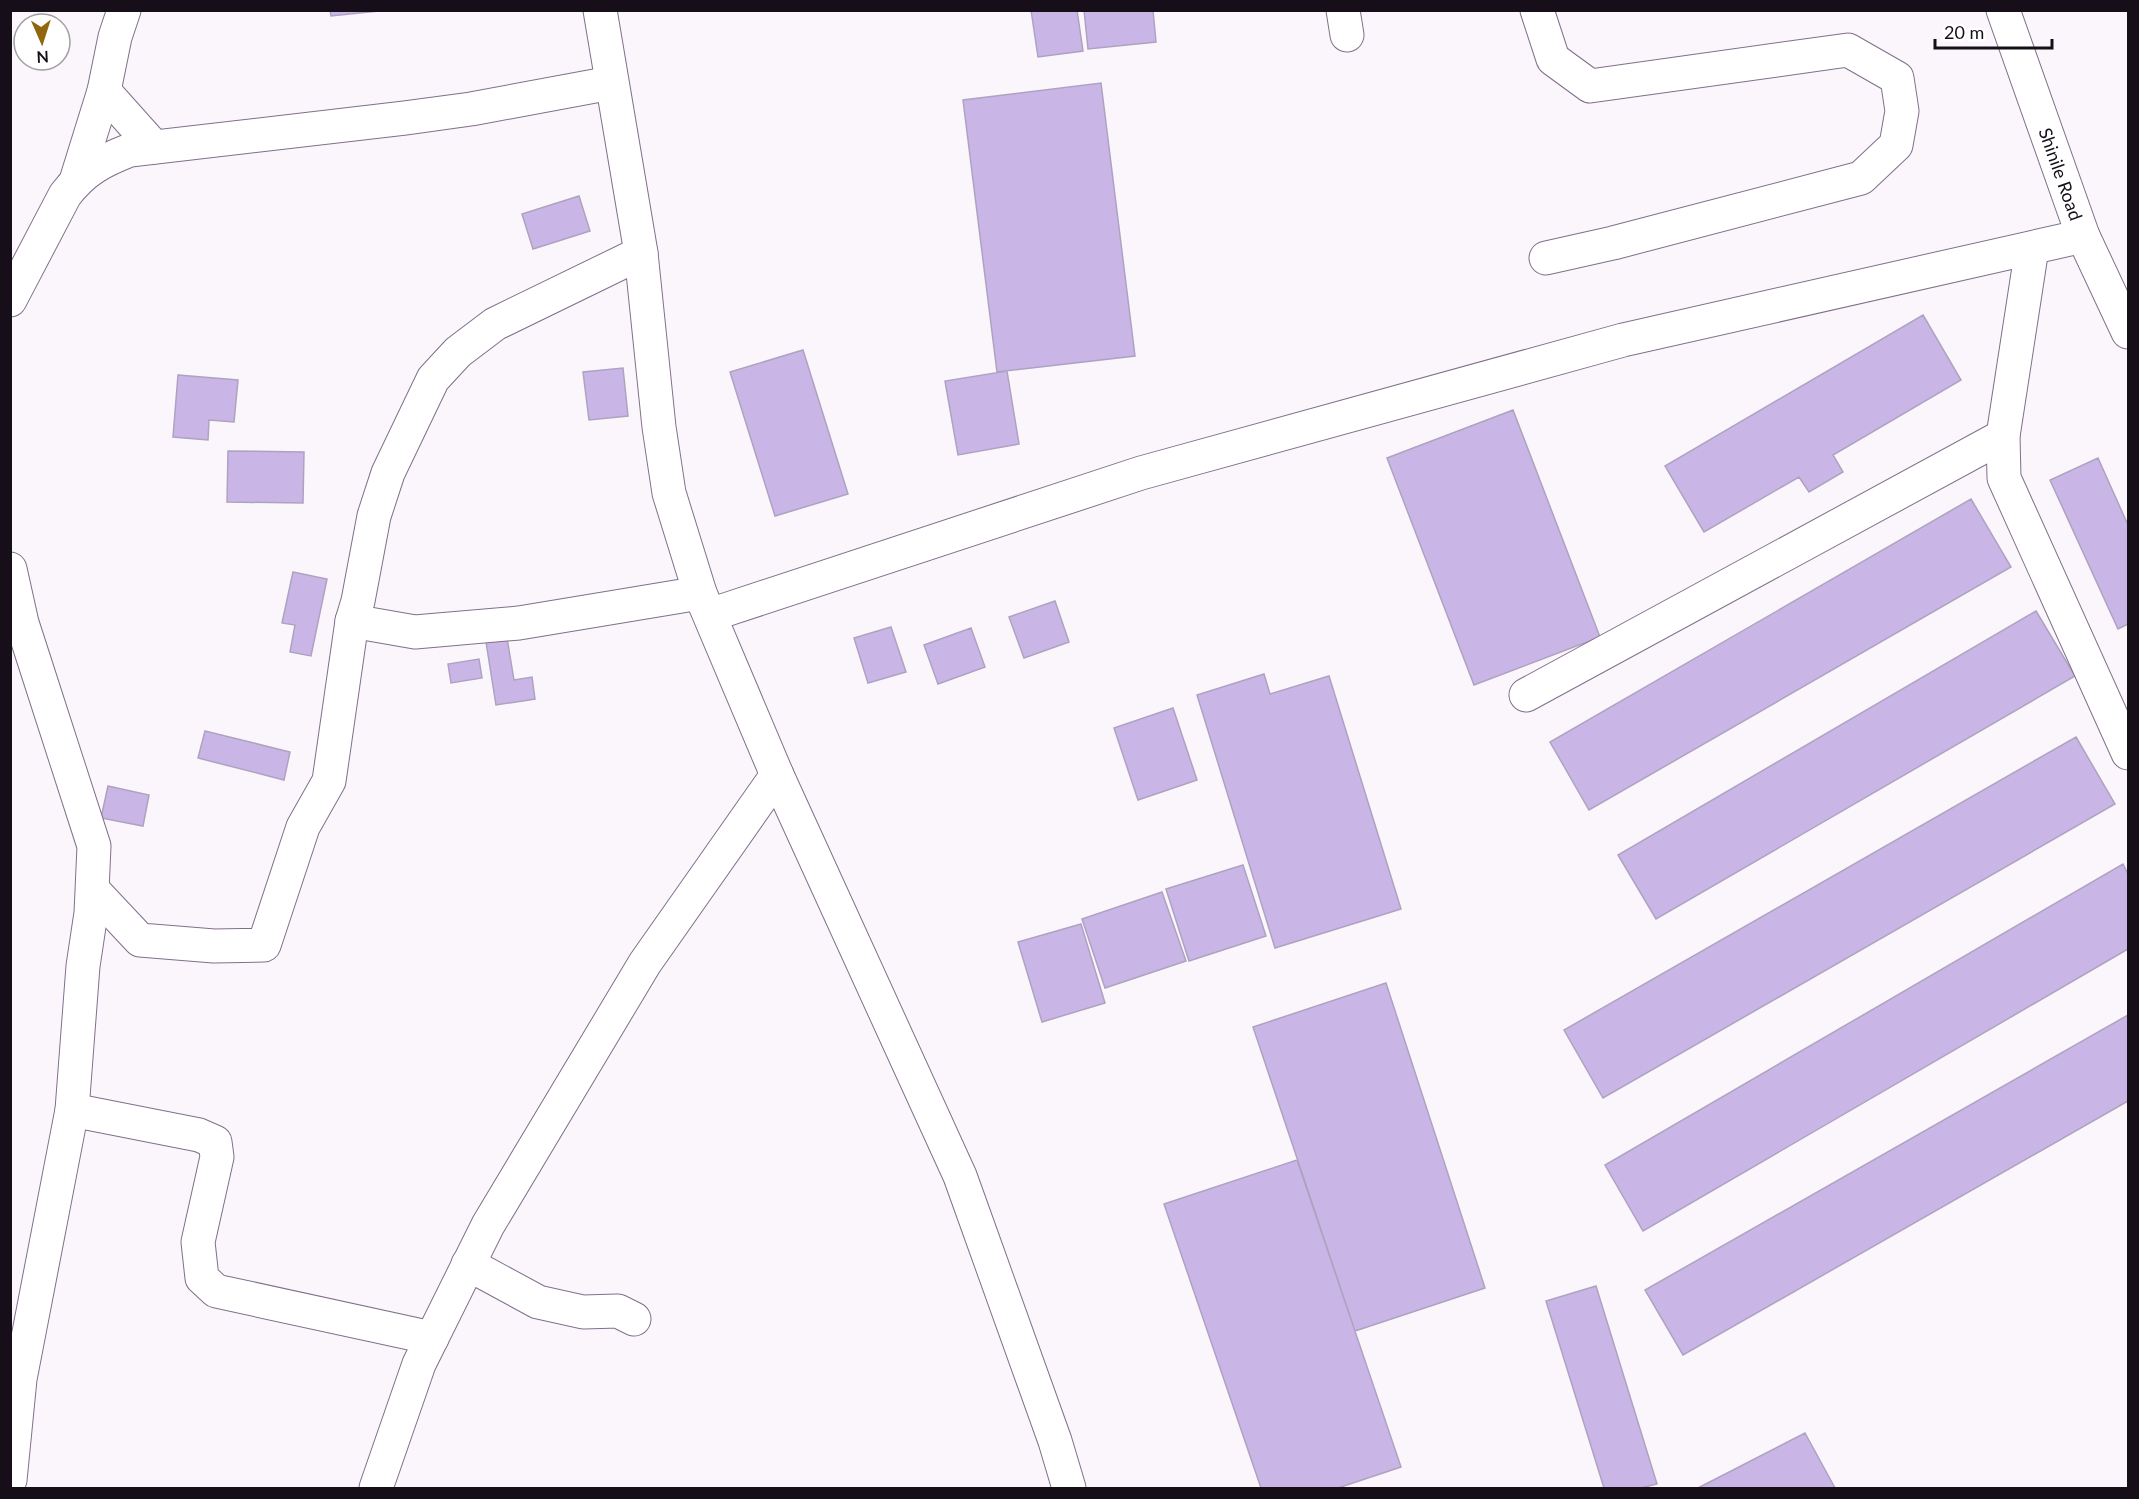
<svg xmlns="http://www.w3.org/2000/svg" width="2139" height="1499" font-family="Lato,sans-serif">
<style>
.building{fill:#c9b6e6;stroke:#aea2c1;stroke-width:1.5}
.lines{fill:none;stroke-linecap:round;stroke-linejoin:round}
.minor-casing{stroke:#816f8a;stroke-width:35}
.minor{stroke:#fff;stroke-width:33}
.labels{text-anchor:middle;dominant-baseline:central;stroke-width:4.5;stroke-linejoin:round;paint-order:stroke}
.street-label{font-size:18px;fill:#160f19;stroke:#fff}
</style>
<rect width="100%" height="100%" fill="#faf6fc"/>
<path class="building" d="M330 10H379L380 11 331 16Z
M1031 10H1077L1083 51 1038 57Z
M1084 10H1153L1156 42 1088 49Z
M1101 83 1135 356 997 372 963 100Z
M579 196 590 231 533 249 522 214Z
M1923 315 1961 380 1833 455 1843 472 1809 492 1799 477 1704 532 1665 466Z
M803 350 848 494 775 516 730 372Z
M623 368 628 416 589 420 583 372Z
M1007 371 1019 444 958 455 945 381Z
M178 375 238 380 234 422 209 420 208 440 173 437Z
M1513 410 1600 637 1474 685 1387 458Z
M228 451 304 452 303 503 227 502Z
M2098 458 2128 525V624L2118 629 2050 480Z
M1971 499 2011 567 1589 810 1550 742Z
M293 572 327 579 311 656 290 652 295 625 282 623Z
M1055 601 1069 642 1024 658 1009 617Z
M2036 611 2075 676 1656 919 1618 855Z
M891 627 906 672 868 683 854 638Z
M971 628 985 667 938 684 924 645Z
M507 638 514 680 532 677 535 699 496 705 486 642Z
M479 659 482 678 451 683 448 664Z
M1264 674 1270 694 1329 676 1401 909 1275 948 1197 695Z
M1173 708 1197 780 1138 800 1114 728Z
M205 731 290 752 284 780 198 758Z
M2076 737 2115 804 1603 1098 1564 1030Z
M108 786 149 795 143 826 101 818Z
M2123 864 2128 874V949L1643 1231 1605 1165Z
M1243 865 1266 936 1189 961 1166 889Z
M1162 892 1186 961 1105 988 1082 919Z
M1081 924 1105 1003 1042 1022 1018 942Z
M1386 983 1485 1288 1355 1331 1253 1027Z
M2128 1015V1101L1683 1355 1645 1290Z
M1297 1160 1401 1467 1338 1488H1261L1164 1204Z
M1596 1286 1657 1484 1641 1488H1604L1546 1301Z
M1805 1433 1835 1488H1698Z"/>
<g class="lines">
<defs>
<g id="minor">
<path d="M600 10 641 253 659 427 669 493 700 593 777 775 960 1176 1055 1441 1069 1488"/>
<path d="M1343 10 1347 35"/>
<path d="M1537 10 1553 59 1590 86 1848 50 1897 78 1902 111 1896 145 1861 178 1613 243 1546 258"/>
<path id="s1" d="M2003 10 2083 236 2128 332"/>
<path d="M104 91 154 147"/>
<path d="M76 181 104 91 115 37 124 10"/>
<path d="M2032 248 2003 436 2004 478 2128 753"/>
<path d="M10 300 65 195C84 170 102 161 130 150L405 118 471 109 611 83"/>
<path d="M10 569 22 623 94 846 91 913 83 966 72 1110 20 1379 10 1480"/>
<path d="M710 615 1141 473 1623 340 2083 236"/>
<path d="M352 621 358 601 374 516 388 473 433 379 458 352 495 324 641 253"/>
<path d="M1526 695 2003 436"/>
<path d="M93 890 140 940 214 946 264 945 303 827 329 781 352 621 415 632 519 623 700 593"/>
<path d="M72 1110 199 1135 215 1142 217 1157 198 1242 202 1278 216 1291 432 1338"/>
<path d="M468 1264 538 1302 583 1312 618 1311 634 1319"/>
<path d="M376 1488 419 1364 488 1225 645 963 777 775"/>
</g>
</defs>
<use href="#minor" class="minor-casing"/>
<use href="#minor" class="minor"/>
</g>
<g class="labels">
<g class="street-label">
<text stroke="none"><textPath href="#s1" startOffset="174">Shinile Road</textPath></text>
</g>
</g>
<rect width="2139" height="1499" fill="none" stroke="#160f19" stroke-width="24"/>
<g transform="translate(42 42) rotate(177)"><circle r="28" fill="#ffffff" stroke="#a29fa3" stroke-width="1.5"/>
<path d="M0-4.5L10 22L0 15L-10 22Z" fill="#90670e"/>
<text y="-9" font-size="16" font-weight="bold" text-anchor="middle" fill="#160f19">N</text>
</g>
<path d="M1935 39v9h117v-9" fill="none" stroke="#160f19" stroke-width="3"/>
<text x="1944" y="39" font-size="18" fill="#160f19" stroke="#ffffff" stroke-width="4.5" paint-order="stroke">20 m</text>
</svg>
